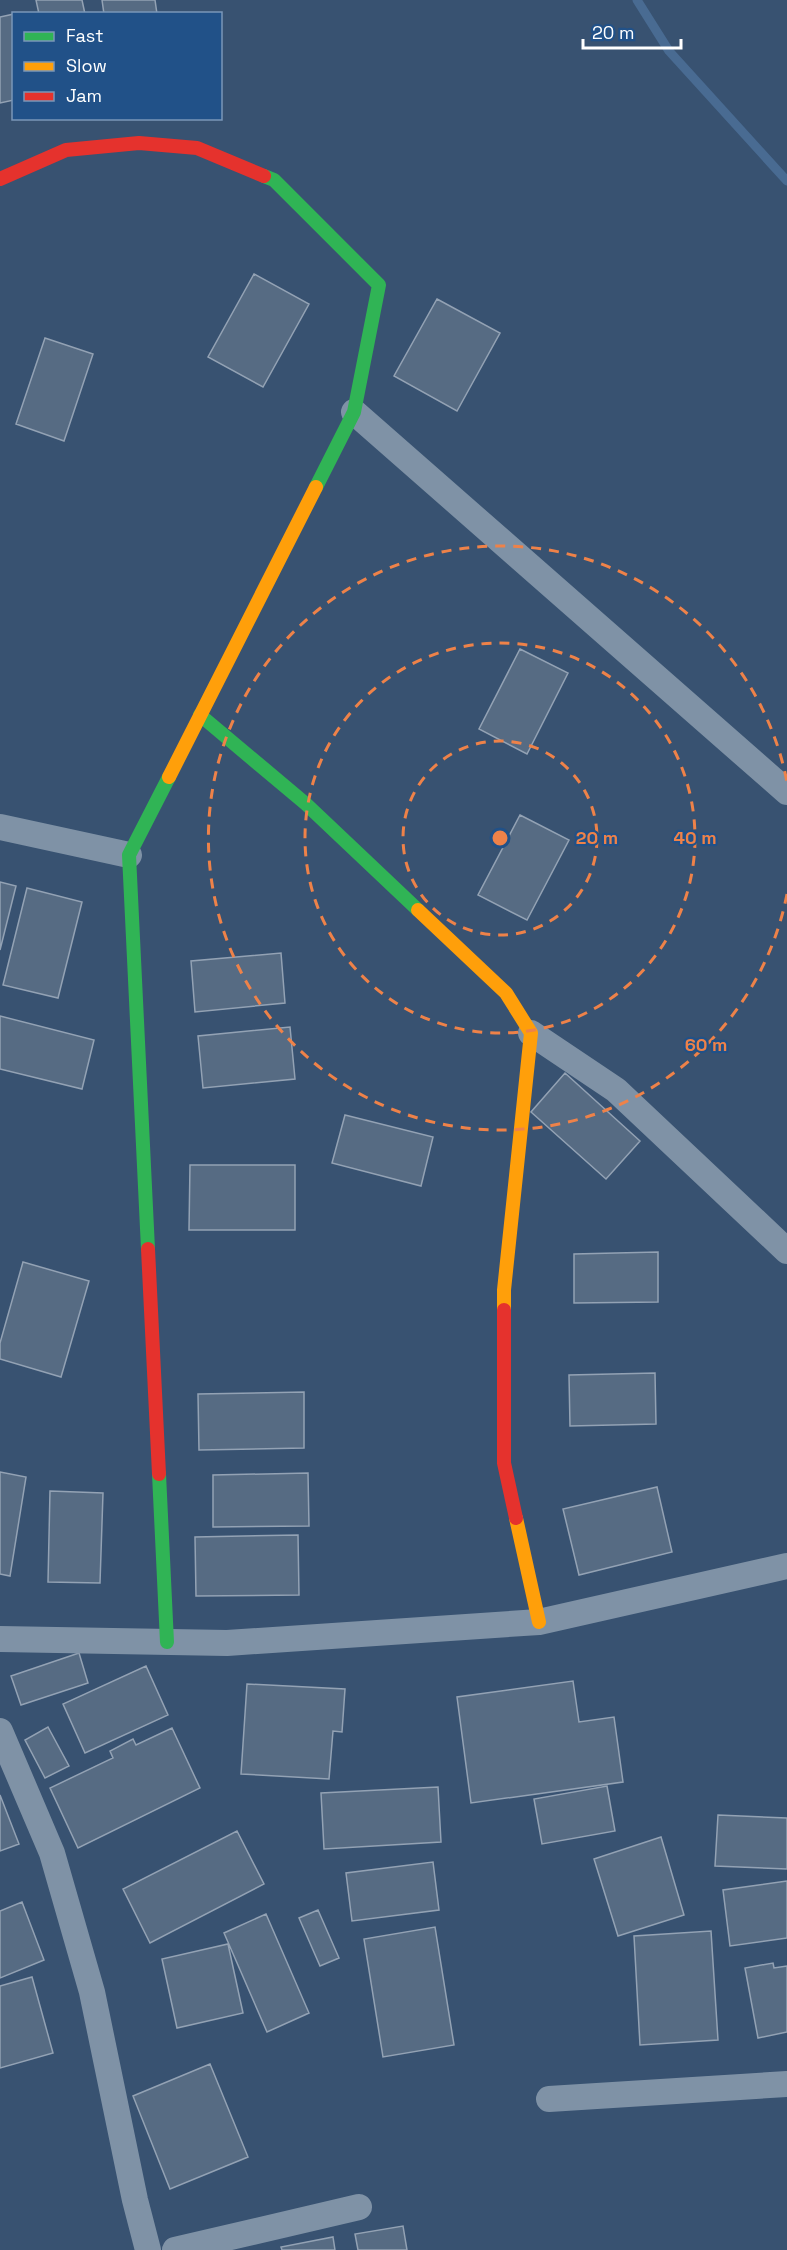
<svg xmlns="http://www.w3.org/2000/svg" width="787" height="2250" font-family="'Space Grotesk',sans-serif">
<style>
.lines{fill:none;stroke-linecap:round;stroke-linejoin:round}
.stream{stroke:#496b92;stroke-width:9}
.building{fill:#566b83;stroke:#93a2b4;stroke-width:1.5}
.street{stroke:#7f92a6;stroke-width:26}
.fast{stroke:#30b455;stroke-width:14}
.slow{stroke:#ff9f0a;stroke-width:14}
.jam{stroke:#e5322d;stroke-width:14}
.ring{fill:none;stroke:#ee8249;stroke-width:3;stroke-dasharray:10 8}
.centre{fill:#ee8249;stroke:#215188;stroke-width:3}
.ring-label{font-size:18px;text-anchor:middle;font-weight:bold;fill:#ee8249;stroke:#215188;stroke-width:4.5;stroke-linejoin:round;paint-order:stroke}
</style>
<rect width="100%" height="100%" fill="#385271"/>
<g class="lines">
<path class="stream" d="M637 0 669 51 787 181"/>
</g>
<path class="building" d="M36 0H82L85 14H39Z
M102 0H155L157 14H104Z
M14 14V100L0 103V17Z
M254 274 309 304 263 387 208 357Z
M437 299 500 333 457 411 394 376Z
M45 338 93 354 64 441 16 424Z
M520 649 568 673 527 754 479 729Z
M520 815 569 840 527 920 478 895Z
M0 882 16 886 0 950Z
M27 888 82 902 58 998 3 985Z
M281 953 285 1003 195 1012 191 961Z
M0 1016 94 1040 82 1089 0 1069Z
M290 1027 295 1079 203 1088 198 1036Z
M565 1073 640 1141 606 1179 531 1112Z
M345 1115 433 1137 421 1186 332 1163Z
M190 1165H295V1230H189Z
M658 1252V1302L574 1303V1254Z
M23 1262 89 1281 61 1377 0 1359V1343Z
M655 1373 656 1424 570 1426 569 1375Z
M304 1392V1448L199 1450 198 1394Z
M0 1472 26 1477 10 1576 0 1574Z
M308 1473 309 1526 213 1527V1475Z
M657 1487 672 1552 579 1575 563 1509Z
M50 1491 103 1493 100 1583 48 1582Z
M298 1535 299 1595 196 1596 195 1537Z
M79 1653 88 1683 21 1705 11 1676Z
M146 1666 168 1715 85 1753 63 1704Z
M573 1681 579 1722 614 1717 623 1782 471 1803 457 1697Z
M247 1684 345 1689 342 1732 333 1731 329 1779 241 1774Z
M48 1727 69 1766 45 1778 25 1740Z
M172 1728 200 1788 78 1848 50 1788 113 1758 110 1751 133 1739 136 1745Z
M607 1786 615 1831 542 1844 534 1799Z
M438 1787 441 1842 324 1849 321 1793Z
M0 1795 19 1844 0 1851Z
M718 1815 787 1818V1869L715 1866Z
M237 1831 264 1884 150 1943 123 1889Z
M661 1837 684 1915 618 1936 594 1859Z
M433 1862 439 1910 352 1921 346 1873Z
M787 1881V1938L730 1946 723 1890Z
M22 1902 44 1960 0 1978V1911Z
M318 1910 339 1958 320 1966 299 1918Z
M266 1914 309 2013 267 2032 224 1933Z
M435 1927 454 2045 383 2057 364 1939Z
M711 1931 718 2040 640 2045 634 1936Z
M228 1944 243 2013 177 2028 162 1959Z
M773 1963 774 1968 787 1966V2032L758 2038 745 1968Z
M32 1977 53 2053 0 2068V1986Z
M210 2064 248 2157 170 2189 133 2096Z
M403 2226 407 2250H358L355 2234Z
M333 2237 335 2250H282L281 2247Z"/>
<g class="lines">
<path class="street" d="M354 412 787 792
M0 827 129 855
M531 1033 616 1090 787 1251
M0 1639 227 1643 539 1622 787 1566
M0 1731 52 1853 92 1992 135 2200 148 2250
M549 2099 787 2084
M175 2250 359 2207"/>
<path class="fast" d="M264 176 274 180 379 285 354 412 316 487
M200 715 306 804 418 910
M148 1249 129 855 169 777
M159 1474 167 1642"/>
<path class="slow" d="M169 777 316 487
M418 910 506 993 531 1033 504 1290V1310
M516 1518 539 1622"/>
<path class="jam" d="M0 179 66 150 139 143 197 148 264 176
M148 1249 159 1474
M504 1310V1463L516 1518"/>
</g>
<g class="ring">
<circle cx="500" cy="838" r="97"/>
<circle cx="500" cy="838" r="195"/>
<path d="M787 894A292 292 0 1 1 787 782"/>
</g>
<circle cx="500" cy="838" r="9" class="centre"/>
<g class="ring-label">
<text x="597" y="844">20 m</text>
<text x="695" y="844">40 m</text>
<text x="706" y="1051">60 m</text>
</g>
<rect x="12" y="12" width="210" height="108" fill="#215188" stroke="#7a97b8" stroke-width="1.5"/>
<rect x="24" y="32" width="30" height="9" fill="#30b455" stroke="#7a97b8" stroke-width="1.5"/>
<text x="66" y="42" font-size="18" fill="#ffffff">Fast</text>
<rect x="24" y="62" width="30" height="9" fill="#ff9f0a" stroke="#7a97b8" stroke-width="1.5"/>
<text x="66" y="72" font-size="18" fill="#ffffff">Slow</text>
<rect x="24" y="92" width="30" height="9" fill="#e5322d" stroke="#7a97b8" stroke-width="1.5"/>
<text x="66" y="102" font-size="18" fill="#ffffff">Jam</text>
<path d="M583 39v9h98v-9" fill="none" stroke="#ffffff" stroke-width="3"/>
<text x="592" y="39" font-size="18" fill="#ffffff" stroke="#215188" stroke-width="4.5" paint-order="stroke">20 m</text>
</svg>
